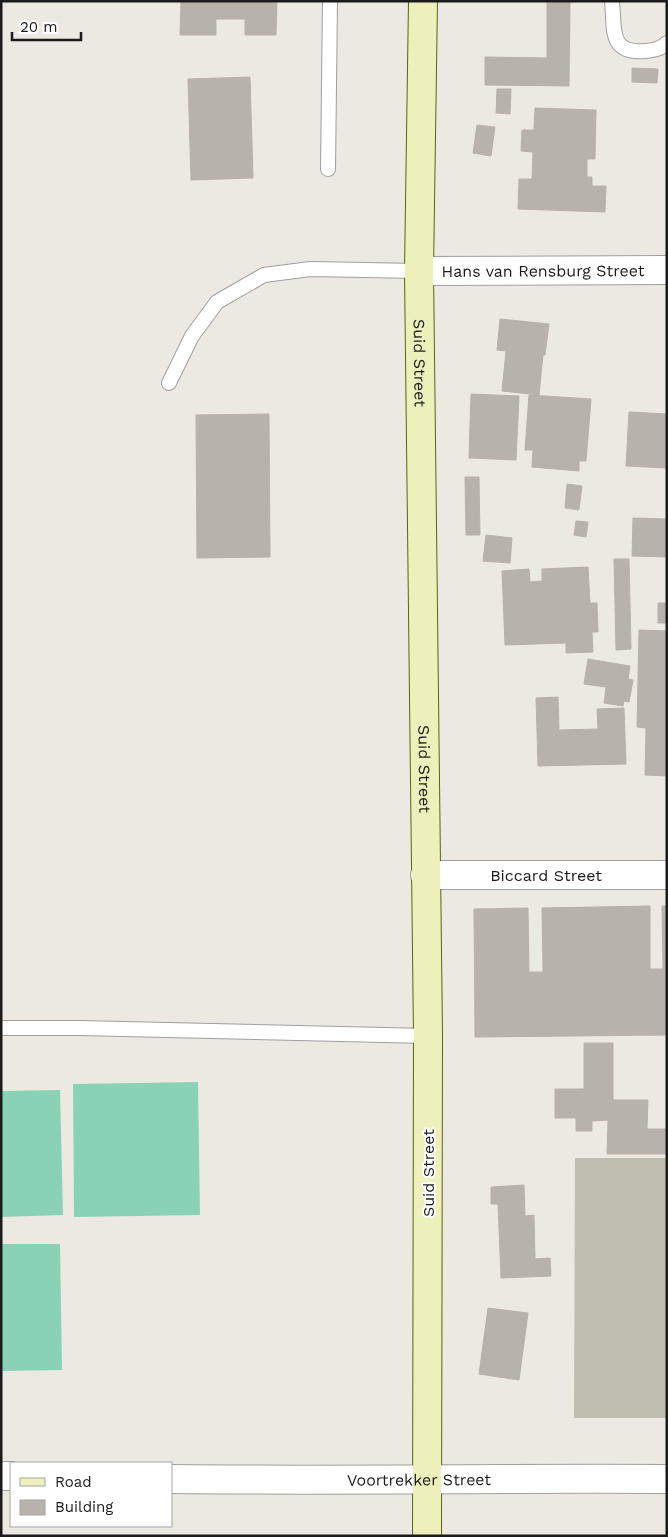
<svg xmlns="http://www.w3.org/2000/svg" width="668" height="1537" font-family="'Work Sans',sans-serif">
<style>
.construction{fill:#bfbfaf}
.pitch{fill:#89d2b6}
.building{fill:#b8b2ac;stroke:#bbb0a7}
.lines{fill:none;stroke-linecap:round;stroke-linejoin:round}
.lane-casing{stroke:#9f9f9f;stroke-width:16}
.street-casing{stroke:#9f9f9f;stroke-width:30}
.secondary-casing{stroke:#5a6312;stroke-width:30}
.lane{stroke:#fff;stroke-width:14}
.street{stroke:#fff;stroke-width:28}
.secondary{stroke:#eef0bb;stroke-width:28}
.labels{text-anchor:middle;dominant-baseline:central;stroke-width:4;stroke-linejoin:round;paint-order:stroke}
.street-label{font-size:16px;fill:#1b1b1b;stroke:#fff}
</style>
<rect width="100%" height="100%" fill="#ece9e2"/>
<path class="construction" d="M575 1158H667V1418H574Z"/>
<path class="pitch" d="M198 1082 200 1215 74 1217 73 1084Z
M60 1090 63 1215 1 1217V1091Z
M1 1244H60L62 1370 1 1371Z"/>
<path class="building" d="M181 1H277L276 35H245V19H216V35H180Z
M547 1H570L569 86 485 85V57L547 58Z
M632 68 658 69 657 83 632 82Z
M250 77 253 178 191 180 188 79Z
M497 89H511L510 114 496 113Z
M535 108 596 110 595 159H587V177H592V186H606L605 212 518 209 519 179H532L533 152 521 151 522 130H534Z
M477 125 495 127 491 156 473 153Z
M500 319 549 324 545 355H543L539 395 502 391 506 351 497 350Z
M471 394 519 396 516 460 469 458Z
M529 395 591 399 586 461H579V471L532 467 533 450H525Z
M629 412 667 414V468L626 466Z
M269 414 270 557 197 558 196 415Z
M465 477H479L480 535H466Z
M567 484 582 486 579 510 565 508Z
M633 518 667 519V557L632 556Z
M576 521 588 522 586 537 574 535Z
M486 535 512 538 510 563 483 561Z
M614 559H629L631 649 616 650Z
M588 567 590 603H597L598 632H592L593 652 566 653V643L505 645 502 571 529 569 530 582 542 581V569Z
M658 603H667V623H658Z
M639 630 667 631V776L645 775 646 728 637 727Z
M588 659 630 666 628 679 633 680 629 702 624 701 623 706 604 703 606 687 584 684Z
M558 697 559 730 598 729 597 709 624 708 626 764 538 766 536 698Z
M650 906V969H663L662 906H667V1035L475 1037 474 909 528 908 529 972H543L542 908Z
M584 1043H613V1100H648L647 1129H667V1154H607L608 1120 592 1121V1131H576V1118H555V1089H584Z
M524 1185 525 1216 534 1215 535 1259 550 1258 551 1276 501 1278 498 1204H491V1187Z
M488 1308 528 1313 519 1380 479 1374Z"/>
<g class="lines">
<defs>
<path id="lane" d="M612 1C615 29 608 54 645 51 654 50 661 49 667 43
M328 169 330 1
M169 383 192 336 217 302 264 275 310 269 419 271
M1 1028H79L428 1036"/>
<g id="street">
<path id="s1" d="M419 271 667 270"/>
<path id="s2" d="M425 875H667"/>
<path d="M1 1476H11"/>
<path id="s3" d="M171 1479C336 1481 502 1478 667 1479"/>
</g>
<g id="secondary">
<path id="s4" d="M423 1 419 271 428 1036 427 1536"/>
</g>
</defs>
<use href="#lane" class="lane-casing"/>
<use href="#street" class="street-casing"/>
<use href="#secondary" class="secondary-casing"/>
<use href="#lane" class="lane"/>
<use href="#street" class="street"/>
<use href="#secondary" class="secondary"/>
</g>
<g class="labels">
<g class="street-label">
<text stroke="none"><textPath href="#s1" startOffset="124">Hans van Rensburg Street</textPath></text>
<text stroke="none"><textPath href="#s4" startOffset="362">Suid Street</textPath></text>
<text stroke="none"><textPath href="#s4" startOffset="768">Suid Street</textPath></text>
<text stroke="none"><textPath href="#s2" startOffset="121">Biccard Street</textPath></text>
<text transform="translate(428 1173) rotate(-90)">Suid Street</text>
<text stroke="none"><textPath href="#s3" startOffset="248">Voortrekker Street</textPath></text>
</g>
</g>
<rect width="668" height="1537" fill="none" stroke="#1b1b1b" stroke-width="5"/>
<rect x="10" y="1462" width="162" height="65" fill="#ffffff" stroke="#a4a4a4"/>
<rect x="20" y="1478" width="25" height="8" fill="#eef0bb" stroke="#a4a4a4"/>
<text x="55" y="1487" font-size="15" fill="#1b1b1b">Road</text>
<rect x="20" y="1500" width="25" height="15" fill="#b8b2ac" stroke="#a4a4a4"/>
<text x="55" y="1512" font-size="15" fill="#1b1b1b">Building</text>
<path d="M12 32v8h69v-8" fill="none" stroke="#1b1b1b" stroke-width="2.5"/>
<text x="20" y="32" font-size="15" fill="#1b1b1b" stroke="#ffffff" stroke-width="4" paint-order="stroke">20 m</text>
</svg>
